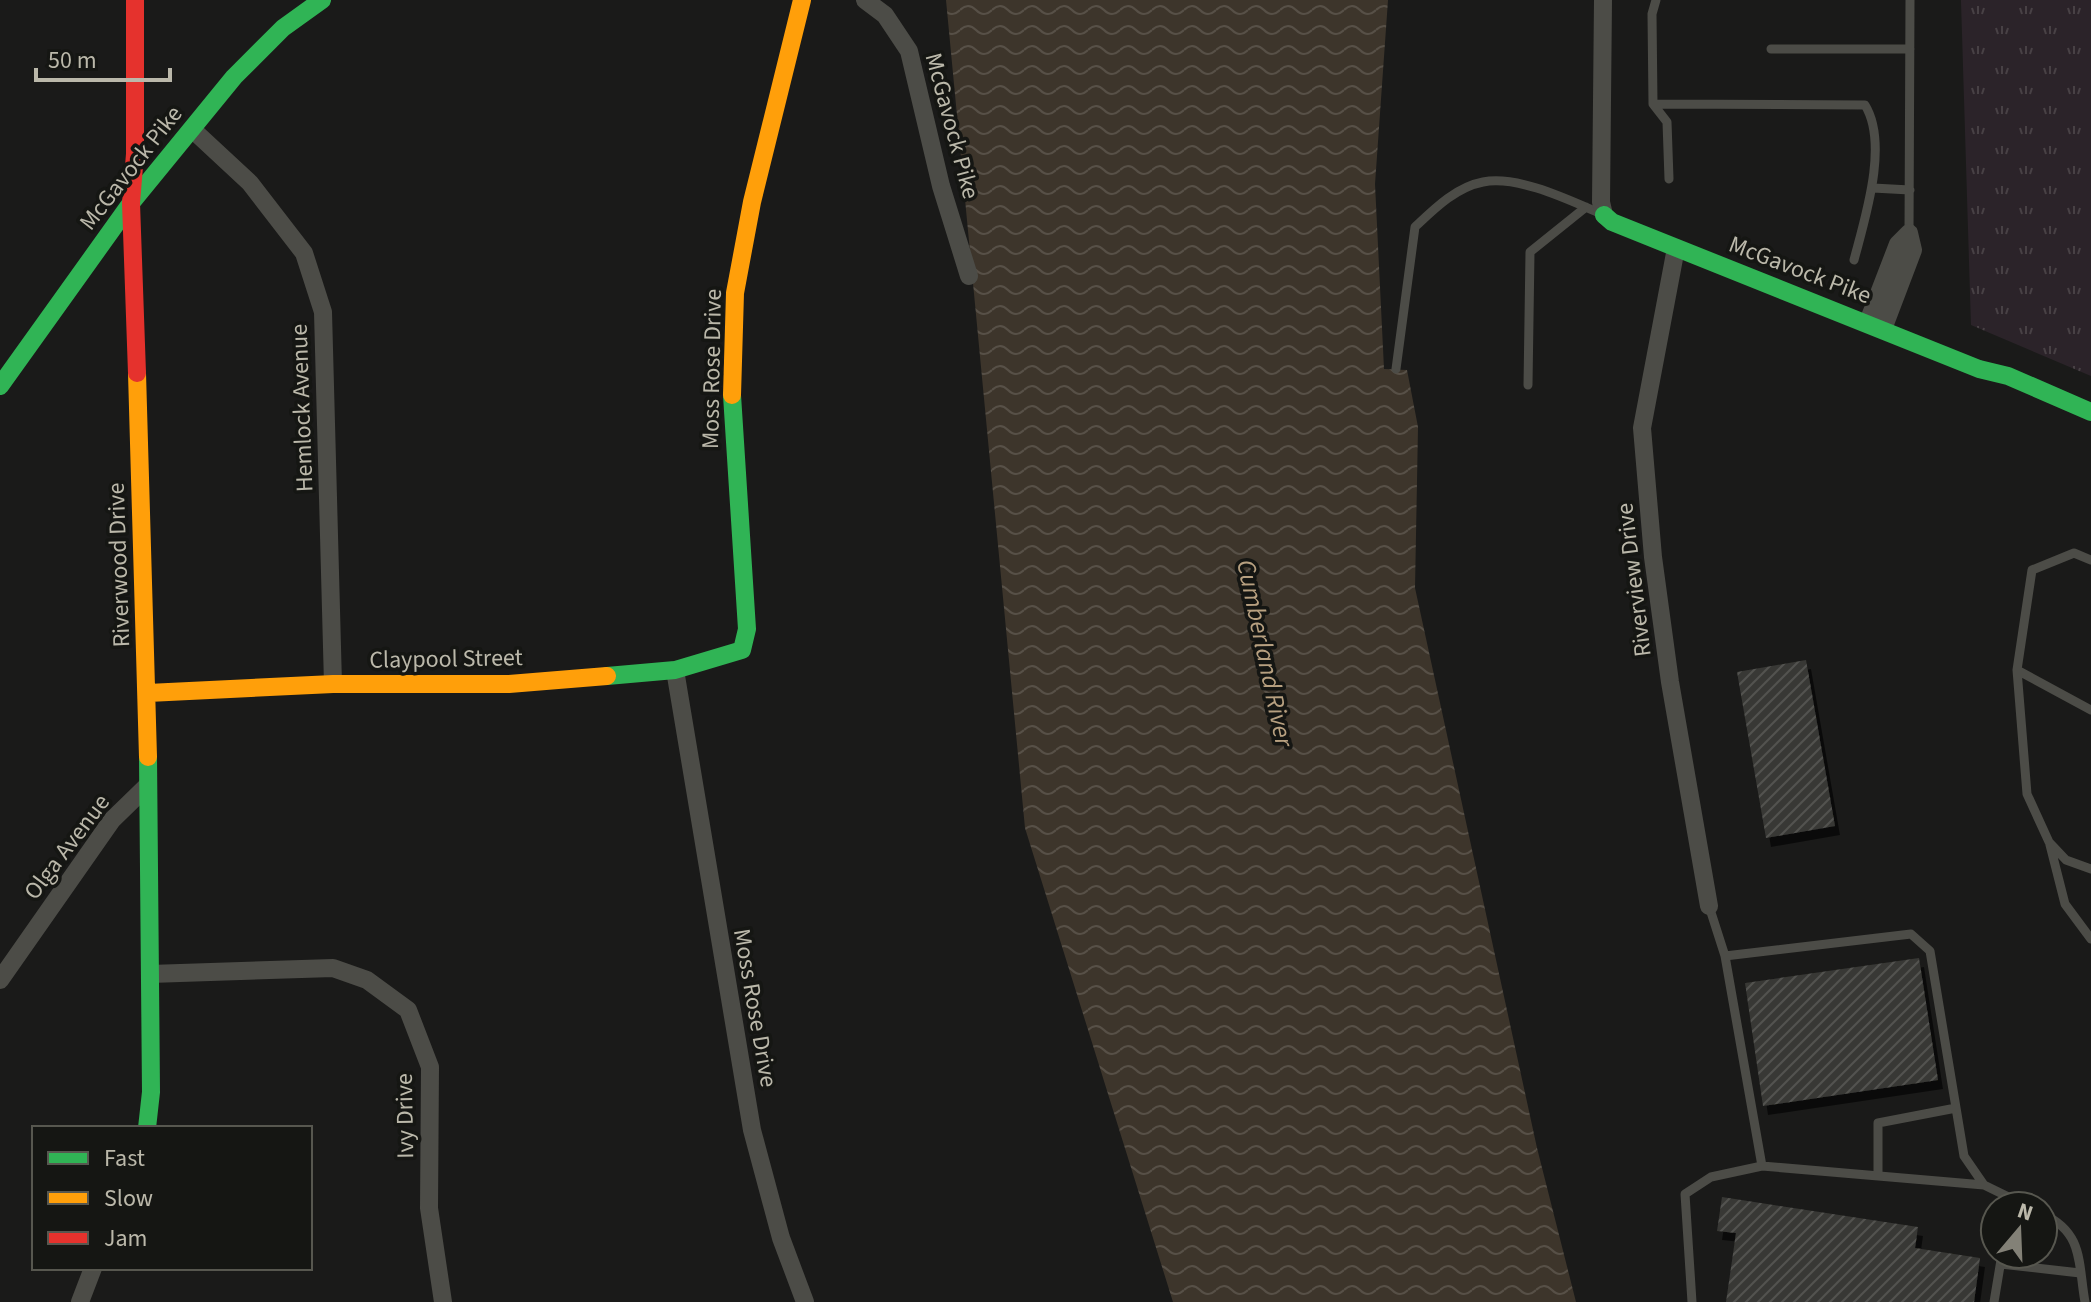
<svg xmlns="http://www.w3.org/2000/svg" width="2091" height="1302" font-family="'Source Sans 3',sans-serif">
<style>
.grass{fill:url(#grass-tufts)}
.water{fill:url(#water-waves)}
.building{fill:url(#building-hatch);filter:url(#shadow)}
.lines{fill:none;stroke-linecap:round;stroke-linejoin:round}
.lane{stroke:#4c4c47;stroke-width:9}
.street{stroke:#4c4c47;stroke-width:18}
.fast{stroke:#30b455;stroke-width:18}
.slow{stroke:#ff9f0a;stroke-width:18}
.jam{stroke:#e5322d;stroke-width:18}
.labels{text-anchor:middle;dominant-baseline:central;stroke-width:7;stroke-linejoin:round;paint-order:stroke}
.street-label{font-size:24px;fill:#bbb8aa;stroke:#151613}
.water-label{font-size:26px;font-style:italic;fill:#b7a080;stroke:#151613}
</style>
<defs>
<pattern id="grass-tufts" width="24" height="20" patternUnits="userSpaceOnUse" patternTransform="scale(2)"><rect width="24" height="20" fill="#2b2329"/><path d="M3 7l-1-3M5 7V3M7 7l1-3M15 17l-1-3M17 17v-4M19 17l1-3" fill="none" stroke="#484145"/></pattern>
<pattern id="water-waves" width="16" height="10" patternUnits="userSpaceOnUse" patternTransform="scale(2)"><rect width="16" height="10" fill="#3d352b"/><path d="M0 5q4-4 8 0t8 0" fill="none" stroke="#575047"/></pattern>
<pattern id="building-hatch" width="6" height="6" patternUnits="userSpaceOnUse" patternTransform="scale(2)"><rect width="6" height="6" fill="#383835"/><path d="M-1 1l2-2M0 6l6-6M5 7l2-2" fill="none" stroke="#535350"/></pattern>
<filter id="shadow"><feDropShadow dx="5" dy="9" stdDeviation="0" flood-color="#0009"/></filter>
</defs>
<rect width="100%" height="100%" fill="#1a1a19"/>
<path class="grass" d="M1961 0H2091V376L1971 325Z"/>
<path class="water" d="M946 0H1388L1375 184 1384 369 1407 370 1418 427 1415 588 1537 1148 1576 1302H1173L1025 828Z"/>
<path class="building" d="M1806 660 1835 826 1766 838 1737 672Z
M1919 958 1938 1080 1763 1106 1745 983Z
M1722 1197 1918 1227 1915 1248 1980 1258 1974 1302H1726L1736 1233 1717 1231Z"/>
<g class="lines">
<path class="lane" d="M1656 0 1652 14 1653 104 1667 122 1669 179
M1771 49H1910
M1653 104 1865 105C1889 144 1865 218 1854 260
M1873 188 1910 190
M1909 233 1910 0
M1396 369 1415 227C1434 209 1456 187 1483 182 1519 175 1571 201 1604 215
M1528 385 1530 252 1586 207
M2091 560 2074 553 2032 570 2017 670 2091 710
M2017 670 2027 794 2049 842 2066 860 2091 869
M2050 845 2065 904 2091 939
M1709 906 1725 956
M1762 1166 1984 1185
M1878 1176V1123L1956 1108
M2043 1214C2084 1233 2078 1263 2085 1302
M2001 1264 2080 1273
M1692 1302 1685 1194 1711 1177 1762 1166 1725 956 1911 934 1930 951 1964 1156 1984 1185 2027 1206
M1994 1302 2002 1254"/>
<path class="street" d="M865 0 885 15 909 51 941 186 969 276
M1603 0 1601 202 1604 215
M193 130 250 183 304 253 323 312 333 684
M1676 248 1642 428 1653 557 1670 682 1709 906
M1868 322 1898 244 1909 233
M1883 329 1913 250 1909 233
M675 670 752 1130 781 1238 805 1302
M150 974 333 968 367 980 408 1010 430 1067 429 1208 443 1302
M0 980 112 820 148 785
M80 1302 93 1268"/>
<path class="fast" d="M1604 215 1612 222 1979 369 2008 376 2091 412
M0 386 131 203 234 77 283 28 322 0
M607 676 675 670 742 650 747 629 732 395
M147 1128 151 1092 148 757"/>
<path class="slow" d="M137 373 148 757
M732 395 735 293 752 202 802 0
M148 693 333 684H509L607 676"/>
<path class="jam" d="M135 0V154L131 203 137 373"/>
</g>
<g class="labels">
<g class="street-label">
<text transform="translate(952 126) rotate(75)">McGavock Pike</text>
<text transform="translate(131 168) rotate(-52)">McGavock Pike</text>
<text transform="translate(1800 270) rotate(21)">McGavock Pike</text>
<text transform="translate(712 369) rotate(-89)">Moss Rose Drive</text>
<text transform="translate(302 408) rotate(-92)">Hemlock Avenue</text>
<text transform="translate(119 565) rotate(-92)">Riverwood Drive</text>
<text transform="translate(1634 580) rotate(-97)">Riverview Drive</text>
<text transform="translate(446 659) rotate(-1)">Claypool Street</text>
<text transform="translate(67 847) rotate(-53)">Olga Avenue</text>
<text transform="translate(755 1008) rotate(80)">Moss Rose Drive</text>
<text transform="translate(405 1116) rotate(-91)">Ivy Drive</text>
</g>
<g class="water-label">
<text transform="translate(1265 653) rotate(78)">Cumberland River</text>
</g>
</g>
<rect x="32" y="1126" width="280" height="144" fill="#151613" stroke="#57574f" stroke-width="2"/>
<rect x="48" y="1152" width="40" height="12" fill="#30b455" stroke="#57574f" stroke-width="2"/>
<text x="104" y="1166" font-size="24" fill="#bbb8aa">Fast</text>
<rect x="48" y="1192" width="40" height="12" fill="#ff9f0a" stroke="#57574f" stroke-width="2"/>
<text x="104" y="1206" font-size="24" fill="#bbb8aa">Slow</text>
<rect x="48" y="1232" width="40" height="12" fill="#e5322d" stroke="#57574f" stroke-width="2"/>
<text x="104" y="1246" font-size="24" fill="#bbb8aa">Jam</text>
<g transform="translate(2019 1230) rotate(19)"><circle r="38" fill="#151613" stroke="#57574f" stroke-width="2"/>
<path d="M0-6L14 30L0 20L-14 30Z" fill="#838177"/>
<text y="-12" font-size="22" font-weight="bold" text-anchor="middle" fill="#bbb8aa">N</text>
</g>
<path d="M36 68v12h134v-12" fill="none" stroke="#bbb8aa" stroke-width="4"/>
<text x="48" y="68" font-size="24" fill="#bbb8aa" stroke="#151613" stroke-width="6" paint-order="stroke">50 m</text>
</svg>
